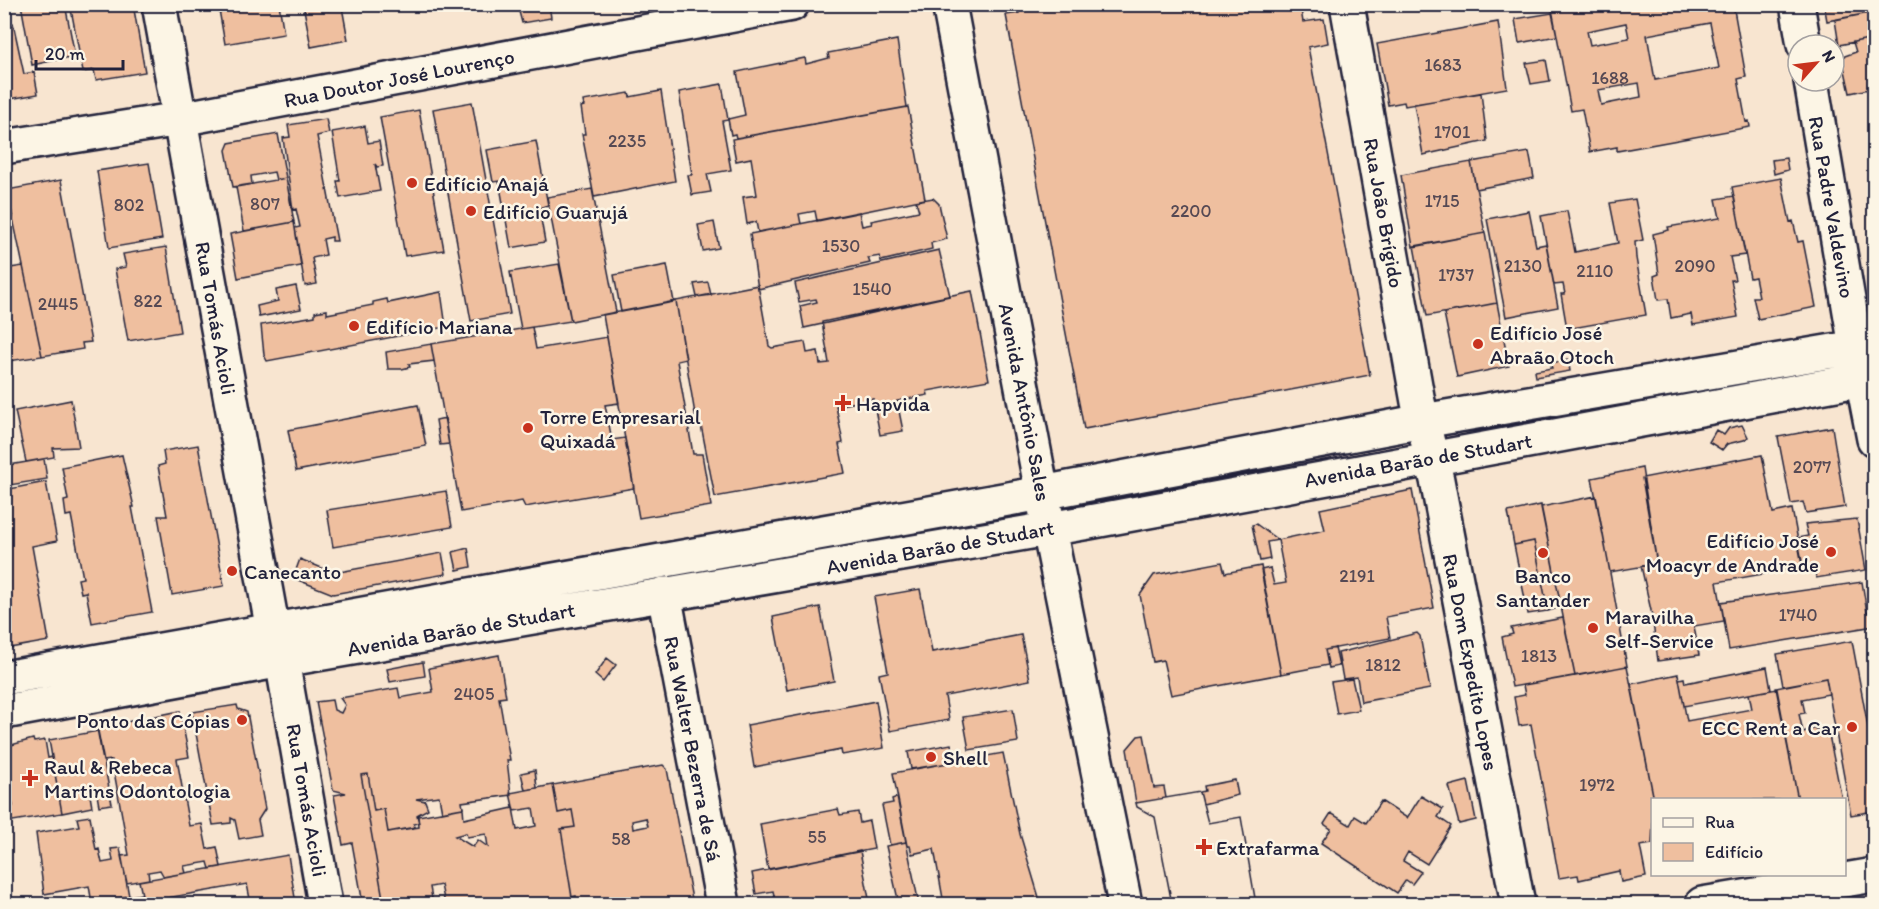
<svg xmlns="http://www.w3.org/2000/svg" width="1879" height="909" font-family="Itim,sans-serif">
<style>
.building{fill:#efbf9f;stroke:#22223b;stroke-width:1.5;fill-rule:evenodd}
.lines{fill:none;stroke-linecap:round;stroke-linejoin:round}
.minor-casing{stroke:#22223b;stroke-width:38}
.major-casing{stroke:#22223b;stroke-width:38}
.minor{stroke:#fcf5e5;stroke-width:33}
.major{stroke:#fcf5e5;stroke-width:33}
.poi-dot{fill:#c8321e;stroke:#fcf5e5;stroke-width:2}
.labels{text-anchor:middle;dominant-baseline:central;stroke-width:5;stroke-linejoin:round;paint-order:stroke}
.number-label{font-size:18px;fill:#554954}
.street-label{font-size:21px;fill:#22223b;stroke:#fcf5e5}
.poi-label{font-size:21px;fill:#22223b;stroke:#fcf5e5;text-anchor:start}
</style>
<rect width="100%" height="100%" fill="#f8e5d0"/>
<filter id="ink" filterUnits="userSpaceOnUse"><feTurbulence type="fractalNoise" baseFrequency=".0167" numOctaves="2"/><feDisplacementMap in="SourceGraphic" scale="12" xChannelSelector="R" yChannelSelector="G"/><feConvolveMatrix kernelMatrix="1 2 1 2 8 2 1 2 1" color-interpolation-filters="sRGB"/></filter>
<g filter="url(#ink)">
<path class="building" d="M21 4H65L75 56 32 65Z
M70 4H133L145 72 96 80 94 70 83 72Z
M218 4H279L284 34 225 44Z
M303 4H328V10L342 7 348 40 311 47Z
M517 4H549L551 18 522 23Z
M1018 4H1300L1303 22 1324 19 1328 43 1308 47 1370 375 1084 429 1006 15 1019 13Z
M1551 4H1733L1746 77 1738 79 1746 122 1749 121 1750 127 1617 151V147L1590 152 1582 109 1571 111ZM1626 23 1629 38 1590 45 1587 31ZM1710 23 1719 68 1655 80 1647 35ZM1639 83 1641 97 1601 105 1598 90Z
M1824 4H1874V12L1827 21Z
M1874 12V38L1839 45 1835 20Z
M1552 13 1557 36 1519 43 1515 19Z
M1498 22 1507 88 1405 106 1404 102 1388 105 1377 44Z
M13 23 24 74 34 72 38 94 4 100V24Z
M1874 38V88L1850 93 1842 57 1856 52 1853 42Z
M897 40 907 107 736 138 735 134 731 135 728 119 745 115 737 72 805 58 806 64 829 58 828 53Z
M1546 60 1550 81 1531 84 1526 63Z
M722 84 728 120 722 121 731 170 707 174 711 192 692 195 688 175H692L679 92Z
M661 91 675 181 594 197 582 134H585L581 107 584 106 583 101 629 93 630 97Z
M1481 93 1487 141 1423 155 1414 104Z
M472 102 510 314 471 321 433 109Z
M908 107 925 199 817 221 815 211 799 214 801 224 758 232 756 222 747 224 743 197 757 195 751 158 736 161 732 139Z
M419 110 444 250 405 256 380 117Z
M326 119 329 133 317 136 337 241H332V237L323 239 326 255 312 258 317 284 305 286 295 228 300 227 296 209 293 210 283 138 290 137 288 125Z
M365 126 368 143 379 141 383 166 377 167 375 164 380 191 340 198 337 181H340L332 132Z
M278 134 286 178 276 180 274 172 251 176 252 184 233 187 226 150 229 143Z
M536 141 548 205 539 208 545 242 511 248 499 181 493 182 487 150Z
M1529 152 1534 178 1476 189 1471 162Z
M1786 158 1788 170 1774 174 1772 160Z
M1471 162 1485 233 1413 247 1401 175Z
M149 163 162 239 109 248 97 171Z
M286 178 294 222 244 231 236 187Z
M1781 178 1790 222 1793 221 1798 242 1803 241 1816 307 1758 319 1753 297H1759L1755 277 1750 278 1732 187Z
M61 180 91 342 82 343 83 349 42 356 7 190Z
M592 189 616 312 571 321 547 197Z
M1734 196 1745 255 1730 257 1735 280H1731L1738 317 1693 325 1691 314 1671 318 1668 299 1658 300 1654 276 1659 274 1653 234 1669 230 1668 227 1720 218 1716 199Z
M933 198 939 204 947 239 931 243 932 249 881 261 880 256 868 258 870 263 758 289 750 234 859 212 862 226 872 224 871 221 919 211 916 201Z
M1635 199 1643 240 1635 242 1636 258 1646 315 1567 329 1561 294H1565L1563 284 1554 285 1541 216 1567 211 1575 252 1618 243 1610 203Z
M1529 211 1536 246 1546 244 1558 307 1506 317 1487 219Z
M294 222 301 266 238 278 230 234Z
M714 222 719 248 703 251 698 225Z
M1485 233 1497 303 1427 316 1414 246Z
M166 247 180 332 128 341 115 269 126 267 123 254Z
M939 250 950 296 804 328 800 306 817 302 816 299 799 302 795 283Z
M559 264 571 321 521 329 510 272Z
M667 265 674 302 621 312 614 275Z
M23 266 42 356 9 361 4 339V269Z
M708 282 711 295 697 297 694 284Z
M758 285 769 346 772 348 805 342 807 353 818 351 820 364 829 363 822 322 972 291 989 380 927 391 928 395 897 401 903 431 880 435 873 399 836 406 843 443 839 444 845 473 715 497 701 425 697 426 676 301Z
M296 286 301 309 259 317 257 306 278 301 276 290Z
M441 292 446 327 267 361 264 355 261 325 315 316V312L327 310V314L373 305V302L387 299 388 303Z
M676 301 686 359 677 361 693 454H702L711 506 639 518 603 315Z
M1497 303 1509 366 1457 377 1444 313Z
M532 327 536 349 607 337 619 403 605 405 612 440 625 438 634 488 525 507 522 501 461 512 431 344Z
M431 344 434 361 409 364 410 367 402 369H388L386 352Z
M1568 360 1570 371 1536 377 1535 371 1552 368 1550 363Z
M71 400 79 447 53 448 54 457 26 462 15 411Z
M418 405 426 446 296 471 288 430Z
M445 418 449 444 440 445 436 420Z
M1742 425 1748 437 1744 440 1727 444 1722 450 1709 442 1716 430 1724 435 1729 428Z
M1832 427 1845 507 1806 513 1803 502 1791 504 1778 437Z
M198 445 224 586 172 595 158 516H167L158 466 165 464 163 451Z
M122 455 134 507H132L152 612 92 623 86 592 81 593 78 579 83 578 71 515 66 516 64 501 68 500 62 467Z
M1762 455 1773 513 1792 509 1803 567 1717 582 1724 621 1694 626 1699 655 1658 661 1652 615 1641 566 1657 564 1642 478Z
M44 459 47 479 9 485 10 489 46 482 57 541 32 546 49 641 4 649V466Z
M1642 468 1657 564 1610 572 1592 478Z
M1412 490 1434 608 1386 617 1390 638 1325 650 1328 665 1281 674 1261 570 1270 568 1274 585 1286 583 1278 540 1267 542 1270 559 1260 561 1252 525 1256 524 1278 540 1325 530 1320 509Z
M446 491 452 527 333 547 327 510Z
M1596 496 1627 666 1575 676 1541 507Z
M1541 505 1561 607 1548 611 1534 541 1514 545 1508 512Z
M1857 519 1866 570 1816 578 1814 567 1803 570 1797 538 1808 536 1805 524Z
M1534 541 1548 611 1528 614 1514 545Z
M468 548 471 567 457 570 453 552Z
M442 553 446 574 333 594 293 578 300 559 334 573Z
M1222 562 1225 573 1261 566 1281 674 1171 695 1163 660 1153 662 1140 595 1154 575Z
M1862 582 1867 612 1873 611 1874 626 1729 650 1721 602Z
M920 589 932 652 1021 635 1030 680 945 696 949 720 890 731 879 674 888 672 874 597Z
M820 607 834 681 787 690 773 617Z
M1563 618 1575 676 1512 687 1502 637 1513 634 1511 628Z
M1417 633 1420 636 1430 689 1361 702 1357 677 1343 679 1338 653Z
M1852 641 1874 759V811L1851 815 1826 678 1783 686 1777 654Z
M1335 648 1339 666 1329 668 1325 650Z
M499 655 506 697 499 698 510 760H507L511 795 462 802 463 808 442 812 439 796 416 799 425 801 428 809 417 815 419 823 414 824 415 827 388 832 384 809 374 811 368 774 361 775 384 904H363L352 843 343 845 334 795 346 793 333 790 316 702 332 700 334 710 341 713 345 705 340 698 398 688 400 698 433 692 429 668Z
M607 658 616 665 603 682 595 675Z
M423 662 425 676 390 682 387 669Z
M1627 666 1654 800 1652 844 1640 846 1646 877 1621 882 1619 871 1579 880 1578 875 1559 878 1531 724 1519 726 1514 697 1525 695 1523 685Z
M1767 667 1771 690 1684 706 1679 679 1684 678 1685 683Z
M1678 674 1687 721 1752 709 1749 694 1777 689 1798 800H1654L1631 684Z
M1826 678 1829 694 1802 699 1805 713 1799 714 1803 732 1816 728 1817 731 1828 730 1842 800H1798L1776 688Z
M1352 679 1359 710 1337 714 1331 682Z
M876 701 884 748 842 755 841 750 754 767 747 725Z
M237 705 238 709 247 712 265 809 258 820 261 835 239 839 235 820 231 818V823L213 825 192 712Z
M1013 709 1018 742 969 750 963 717Z
M180 711 189 757 177 759 189 826 202 824 207 849 217 847 221 867 210 869 208 862 184 866 186 873 164 877 160 870 148 872 149 879 127 883 121 856 129 855 112 760 103 761 97 728Z
M98 731 112 804 99 806 96 789 89 790 92 807 62 813 49 740Z
M1144 735 1154 788 1164 787 1166 798 1136 803 1127 749 1138 736Z
M33 739 34 742 45 740 48 758 52 757 62 813 7 822 4 808 13 806 10 790 4 791V747Z
M951 744 955 762 911 769 908 752Z
M1003 753 1020 834 1041 904H944L934 849 912 854 910 846H907L893 773Z
M663 765 667 769 693 904H577L576 896 572 897 561 829 575 827 572 810 558 813 553 785ZM646 818 648 826 633 829 632 821Z
M535 770 537 788 525 790 521 773Z
M368 774 374 811 384 809 388 832 419 827 418 816 463 808 464 819 513 808 517 830 536 826 533 808 514 811 510 793 553 785 558 813 572 810 575 827 561 829 573 904H445L441 885 430 887 433 904H384L361 775ZM466 833 467 837 486 834 488 847 478 840 473 847 455 836Z
M1235 780 1238 795 1203 804 1200 792 1205 791 1204 786Z
M1468 781 1476 820 1459 824 1449 786Z
M1200 792 1208 823 1241 817 1256 904H1172L1155 817 1137 807 1136 803Z
M1200 792 1208 823 1241 817 1256 904H1172L1155 817 1137 807 1136 803Z
M1421 796 1443 809 1438 817 1451 826 1427 864 1408 852 1403 861 1421 872 1412 884 1406 880 1397 893 1321 843 1331 829 1324 824 1331 813 1350 825 1355 816 1366 823 1381 801 1407 818Z
M897 797 906 842 890 845 882 805 893 803 892 799Z
M838 809 840 815 858 812 860 823 869 821 874 849 768 869 760 824Z
M90 816 96 850 99 849 102 863 113 861 111 849 120 848 129 896 92 903 89 886 44 894 36 833 79 826 77 818Z
M906 842 907 846 919 904H899L886 846Z
M860 851 870 904H776L773 891 756 894 752 873Z
M288 855 296 904H251L247 884 150 901V904H144L139 881Z
M141 894 144 904H84L114 899Z"/>
<g class="lines">
<defs>
<path id="minor" d="M159 4 273 631
M1347 4 1418 402 1437 480 1518 904
M4 147 180 119 792 4
M664 594 723 904
M282 660 325 904
M1702 904 1874 875"/>
<path id="major" d="M949 4 1049 529 1125 904
M1797 4 1804 45
M1811 81 1856 347 1874 439
M4 678 1042 493 1423 421 1874 344
M4 712 282 660 1089 522 1874 377"/>
</defs>
<use href="#minor" class="minor-casing"/>
<use href="#major" class="major-casing"/>
<use href="#minor" class="minor"/>
<use href="#major" class="major"/>
</g>
</g>
<g class="poi-dot">
<circle cx="412" cy="183" r="6"/>
<circle cx="471" cy="211" r="6"/>
<circle cx="354" cy="326" r="6"/>
<circle cx="1478" cy="344" r="6"/>
<path d="M840 394h6v6h6v6h-6v6h-6v-6h-6v-6h6z"/>
<circle cx="528" cy="428" r="6"/>
<circle cx="1831" cy="552" r="6"/>
<circle cx="1543" cy="553" r="6"/>
<circle cx="232" cy="571" r="6"/>
<circle cx="1593" cy="628" r="6"/>
<circle cx="242" cy="720" r="6"/>
<circle cx="1852" cy="727" r="6"/>
<circle cx="931" cy="757" r="6"/>
<path d="M27 769h6v6h6v6h-6v6h-6v-6h-6v-6h6z"/>
<path d="M1201 838h6v6h6v6h-6v6h-6v-6h-6v-6h6z"/>
</g>
<g class="labels">
<g class="number-label">
<text x="1443" y="65">1683</text>
<text x="1610" y="78">1688</text>
<text x="1452" y="132">1701</text>
<text x="627" y="141">2235</text>
<text x="1442" y="201">1715</text>
<text x="265" y="204">807</text>
<text x="129" y="205">802</text>
<text x="1191" y="211">2200</text>
<text x="841" y="246">1530</text>
<text x="1523" y="266">2130</text>
<text x="1695" y="266">2090</text>
<text x="1595" y="271">2110</text>
<text x="1456" y="275">1737</text>
<text x="872" y="289">1540</text>
<text x="148" y="301">822</text>
<text x="58" y="304">2445</text>
<text x="1812" y="467">2077</text>
<text x="1357" y="576">2191</text>
<text x="1798" y="615">1740</text>
<text x="1539" y="656">1813</text>
<text x="1383" y="665">1812</text>
<text x="474" y="694">2405</text>
<text x="1597" y="785">1972</text>
<text x="817" y="837">55</text>
<text x="621" y="839">58</text>
</g>
<g class="street-label">
<text transform="translate(399 78) rotate(-11)">Rua Doutor José Lourenço</text>
<text transform="translate(1832 207) rotate(80)">Rua Padre Valdevino</text>
<text transform="translate(1384 213) rotate(80)">Rua João Brígido</text>
<text transform="translate(216 318) rotate(80)">Rua Tomás Acioli</text>
<text transform="translate(1025 402) rotate(79)">Avenida Antônio Sales</text>
<text transform="translate(1418 460) rotate(-10)">Avenida Barão de Studart</text>
<text transform="translate(940 547) rotate(-10)">Avenida Barão de Studart</text>
<text transform="translate(461 629) rotate(-10)">Avenida Barão de Studart</text>
<text transform="translate(1471 662) rotate(79)">Rua Dom Expedito Lopes</text>
<text transform="translate(693 749) rotate(79)">Rua Walter Bezerra de Sá</text>
<text transform="translate(307 800) rotate(80)">Rua Tomás Acioli</text>
</g>
<g class="poi-label">
<text x="424" y="183">Edifício Anajá</text>
<text x="483" y="211">Edifício Guarujá</text>
<text x="366" y="326">Edifício Mariana</text>
<text x="1490" y="332">Edifício José<tspan x="1490" dy="24">Abraão Otoch</tspan></text>
<text x="856" y="403">Hapvida</text>
<text x="540" y="416">Torre Empresarial<tspan x="540" dy="24">Quixadá</tspan></text>
<text x="1819" y="540" text-anchor="end">Edifício José<tspan x="1819" dy="24">Moacyr de Andrade</tspan></text>
<text x="244" y="571">Canecanto</text>
<text x="1543" y="575" text-anchor="middle">Banco<tspan x="1543" dy="24">Santander</tspan></text>
<text x="1605" y="616">Maravilha<tspan x="1605" dy="24">Self-Service</tspan></text>
<text x="230" y="720" text-anchor="end">Ponto das Cópias</text>
<text x="1840" y="727" text-anchor="end">ECC Rent a Car</text>
<text x="943" y="757">Shell</text>
<text x="44" y="766">Raul &amp; Rebeca<tspan x="44" dy="24">Martins Odontologia</tspan></text>
<text x="1216" y="847">Extrafarma</text>
</g>
</g>
<rect width="1879" height="909" fill="none" stroke="#fcf5e5" stroke-width="24"/>
<rect x="12" y="12" width="1855" height="885" fill="none" stroke="#22223b" stroke-width="2" filter="url(#ink)"/>
<rect x="1651" y="798" width="195" height="78" fill="#fcf5e5" stroke="#a5a1a1" stroke-width="1.5"/>
<rect x="1663" y="818" width="30" height="9" fill="#fcf5e5" stroke="#a5a1a1" stroke-width="1.5"/>
<text x="1705" y="828" font-size="18" fill="#22223b">Rua</text>
<rect x="1663" y="843" width="30" height="18" fill="#efbf9f" stroke="#a5a1a1" stroke-width="1.5"/>
<text x="1705" y="858" font-size="18" fill="#22223b">Edifício</text>
<g transform="translate(1816 63) rotate(62)"><circle r="28" fill="#fcf5e5" stroke="#a5a1a1" stroke-width="1.5"/>
<path d="M0-4.5L10 22L0 15L-10 22Z" fill="#c8321e"/>
<text y="-9" font-size="16" font-weight="bold" text-anchor="middle" fill="#22223b">N</text>
</g>
<path d="M36 60v9h87v-9" fill="none" stroke="#22223b" stroke-width="3"/>
<text x="45" y="60" font-size="18" fill="#22223b" stroke="#fcf5e5" stroke-width="4.5" paint-order="stroke">20 m</text>
</svg>
